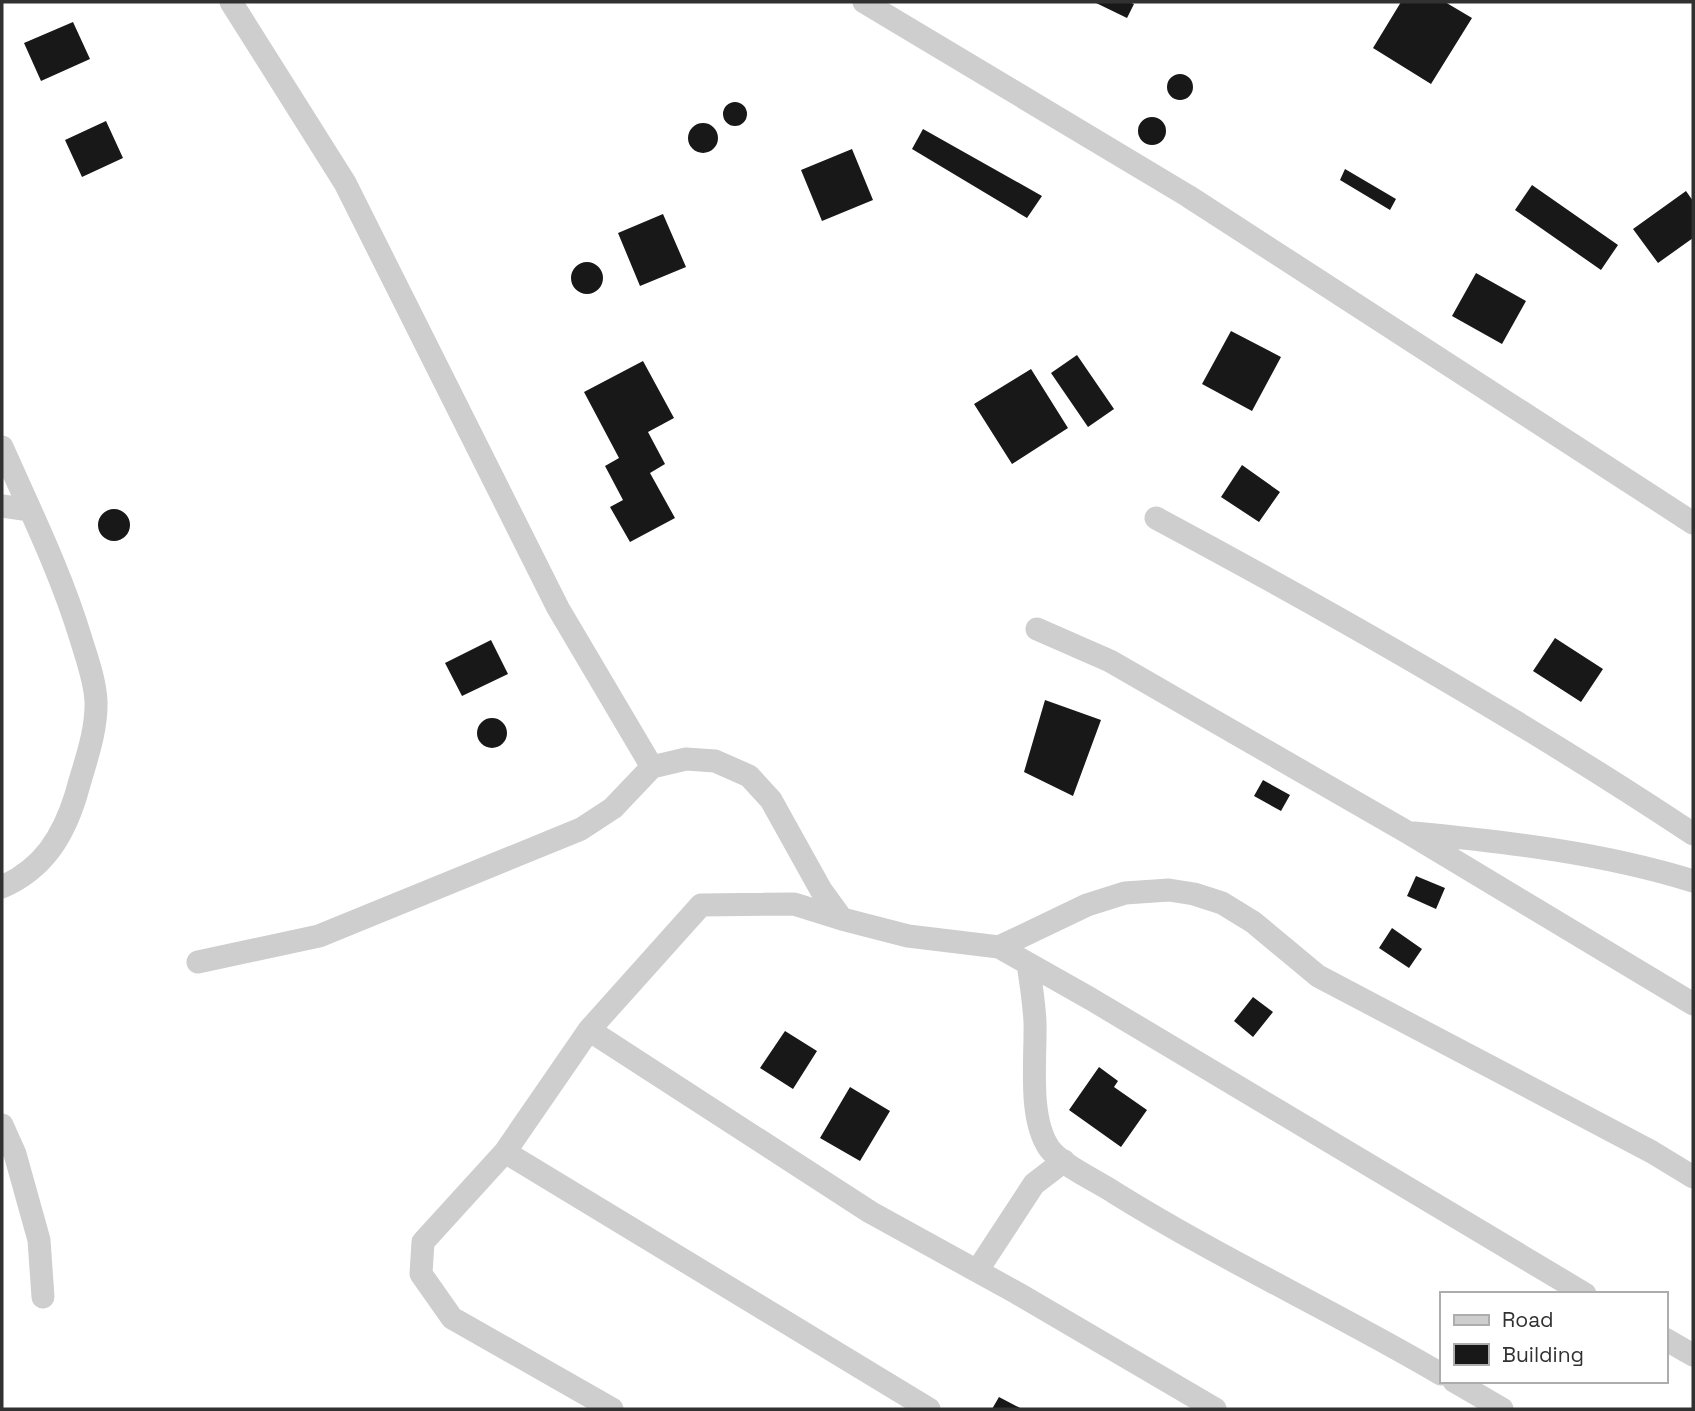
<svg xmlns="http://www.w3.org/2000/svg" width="1695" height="1411" font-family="'Space Grotesk',sans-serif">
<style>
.building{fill:#181818}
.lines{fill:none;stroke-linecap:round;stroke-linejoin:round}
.minor{stroke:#cecece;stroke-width:23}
</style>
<rect width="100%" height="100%" fill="#fff"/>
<path class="building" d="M1094 2H1129L1134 4 1127 18Z
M1401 2H1445L1472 18 1431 84 1373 48Z
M73 22 90 59 41 81 24 43Z
M1167 87a13 13 0 1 1 26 0a13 13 0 1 1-26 0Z
M723 114a12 12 0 1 1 24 0a12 12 0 1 1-24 0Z
M1138 131a14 14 0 1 1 28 0a14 14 0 1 1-28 0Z
M106 121 123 158 82 177 65 140Z
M688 138a15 15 0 1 1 30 0a15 15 0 1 1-30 0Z
M923 129 1042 196 1027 218 912 149Z
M852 149 873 200 822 221 801 170Z
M1345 169 1396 199 1390 210 1340 180Z
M1532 185 1618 245 1601 270 1515 210Z
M1686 191 1693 201V238L1658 263 1633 229Z
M663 214 686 267 640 286 618 233Z
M571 278a16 16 0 1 1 32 0a16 16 0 1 1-32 0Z
M1476 273 1526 301 1502 344 1452 316Z
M1231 331 1281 357 1252 411 1202 384Z
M1077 355 1114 409 1088 427 1051 373Z
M643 361 674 418 648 432 665 464 650 473 675 518 630 542 610 507 623 500 605 466 619 458 584 392Z
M1031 369 1068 428 1012 464 974 404Z
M1242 465 1280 492 1259 522 1221 497Z
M98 525a16 16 0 1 1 32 0a16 16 0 1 1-32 0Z
M1555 638 1603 669 1581 702 1533 671Z
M491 640 508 674 462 696 445 663Z
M1045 700 1101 720 1073 796 1024 772Z
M477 733a15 15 0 1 1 30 0a15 15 0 1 1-30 0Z
M1263 780 1290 795 1281 811 1254 796Z
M1416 876 1445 888 1436 909 1407 896Z
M1392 928 1422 949 1409 968 1379 948Z
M1253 997 1273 1012 1253 1037 1234 1021Z
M785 1031 817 1051 793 1089 760 1068Z
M1099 1067 1118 1081 1114 1087 1147 1110 1121 1147 1069 1110Z
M850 1087 890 1111 860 1161 820 1138Z
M999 1397 1022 1409H992Z"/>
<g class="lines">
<path class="minor" d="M231 2 345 183 558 608 652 767
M864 2 1188 196 1693 523
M2 447C30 510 61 573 81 639 87 659 95 680 96 701 97 733 84 765 76 795 63 837 43 869 2 887
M2 506 30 510
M1156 518C1339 616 1520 719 1693 834
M1037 629 1110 661 1407 832 1693 1004
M1414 833C1508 842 1603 853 1693 881
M999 947 1087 905 1125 893 1169 890 1194 894 1222 903 1253 922 1318 976 1652 1152 1693 1177
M198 962 319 936 581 829 613 808 652 767 686 759 715 761 749 776 771 800 821 890 842 919 908 936 999 947 1091 999 1585 1294
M1028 964C1031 983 1034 1003 1035 1022 1036 1059 1028 1117 1049 1148 1061 1165 1097 1181 1115 1193 1221 1259 1334 1311 1441 1374
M589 1030 870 1212 1017 1293 1215 1409
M2 1125 15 1154 39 1240 43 1297
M505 1152 929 1409
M977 1271 1034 1184 1064 1161
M1665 1339 1693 1355
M1454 1381 1502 1409
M612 1409 452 1318 421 1274 423 1242 505 1152 589 1030 701 905 794 904 842 919"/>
</g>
<rect width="1695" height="1411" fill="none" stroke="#313131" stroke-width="7"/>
<rect x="1440" y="1292" width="228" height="91" fill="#ffffff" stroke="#adadad" stroke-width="2"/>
<rect x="1454" y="1315" width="35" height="10" fill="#cecece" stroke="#adadad" stroke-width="2"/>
<text x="1502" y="1327" font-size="21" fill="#313131">Road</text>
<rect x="1454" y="1344" width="35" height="21" fill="#181818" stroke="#adadad" stroke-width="2"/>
<text x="1502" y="1362" font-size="21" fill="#313131">Building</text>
</svg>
